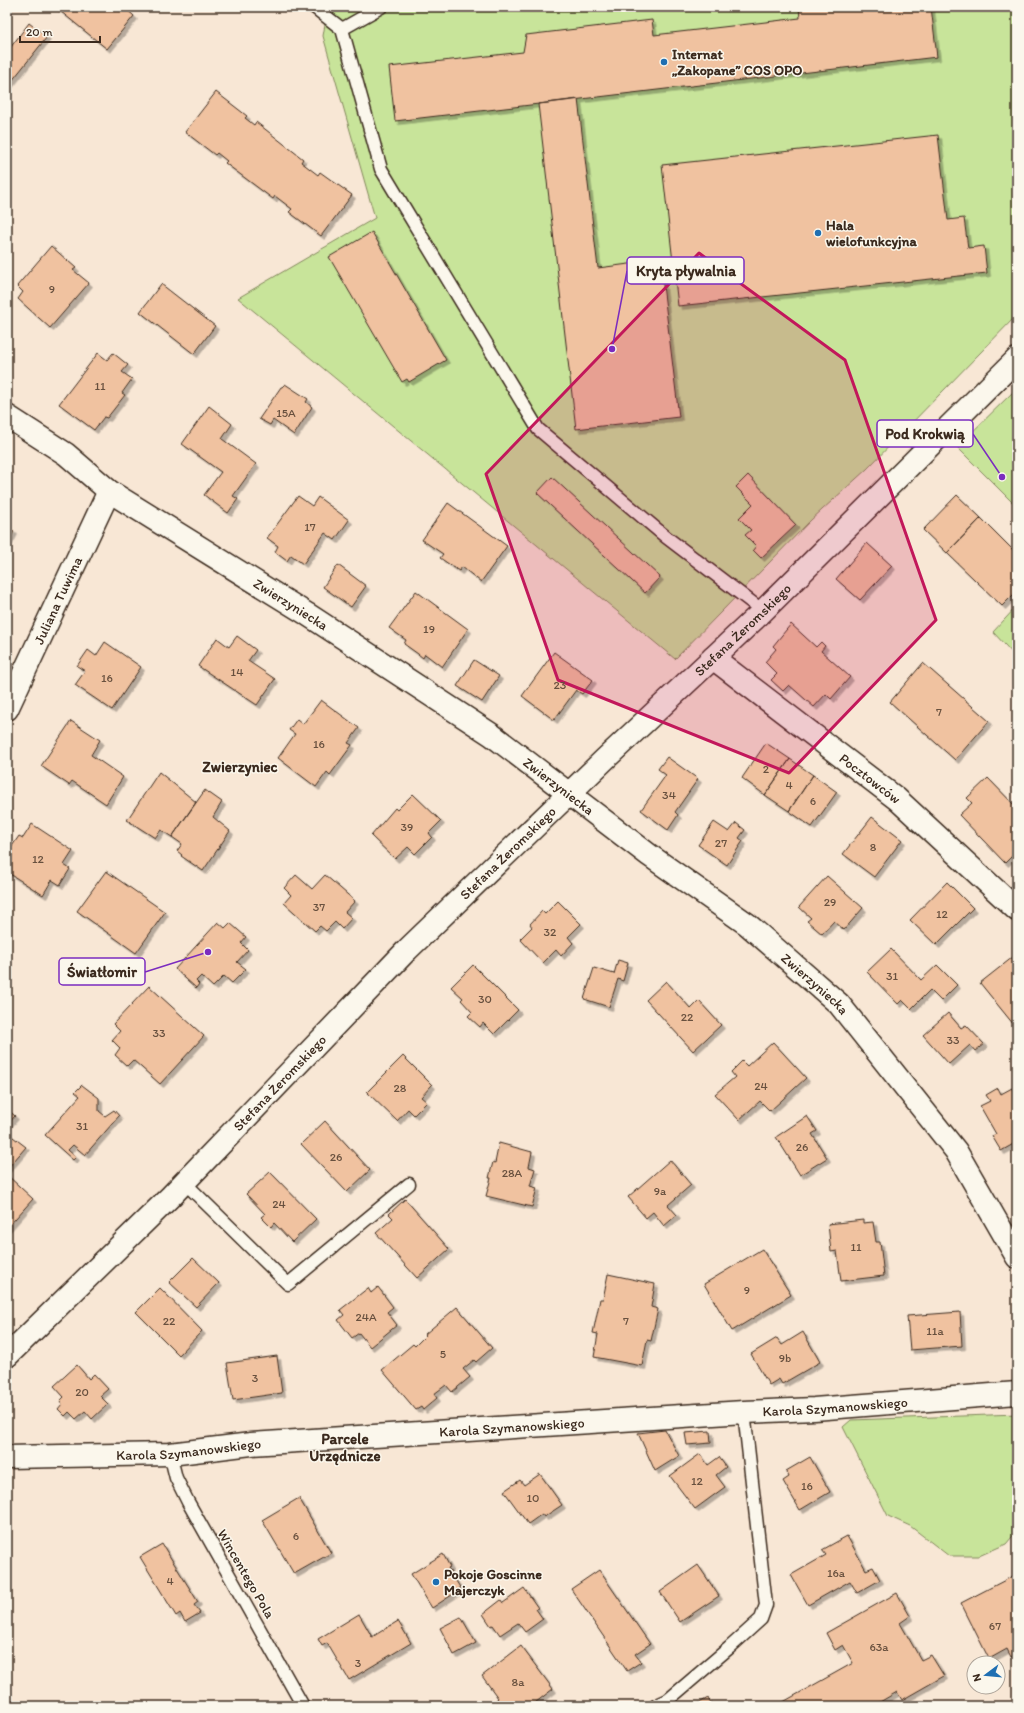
<svg xmlns="http://www.w3.org/2000/svg" width="1024" height="1713" font-family="Itim,sans-serif">
<style>
.green{fill:#c8e49a;stroke:#82875c}
.building{fill:#f0c2a0;stroke:#3b2a1e;filter:url(#shadow)}
.lines{fill:none;stroke-linecap:round;stroke-linejoin:round}
.service-casing{stroke:#3b2a1e;stroke-width:15}
.minor-casing{stroke:#3b2a1e;stroke-width:25}
.service{stroke:#fbf7ec;stroke-width:12}
.minor{stroke:#fbf7ec;stroke-width:22}
.marked{fill:#c2185b;fill-opacity:0.2;stroke:#c2185b;stroke-width:3;stroke-linejoin:round}
.poi-dot{fill:#1f6fb2;stroke:#fbf7ec;stroke-width:1.5}
.labels{text-anchor:middle;dominant-baseline:central;stroke-width:3;stroke-linejoin:round;paint-order:stroke}
.number-label{font-size:12px;fill:#68503e}
.poi-label{font-size:14px;font-weight:bold;fill:#3b2a1e;stroke:#fbf7ec;text-anchor:start}
.street-label{font-size:14px;fill:#3b2a1e;stroke:#fbf7ec}
.neighbourhood-label{font-size:15px;font-weight:bold;fill:#3b2a1e;stroke:#fbf7ec}
.leader{fill:none;stroke:#7b2cbf;stroke-width:1.5}
.callout-dot{fill:#7b2cbf;stroke:#fbf7ec;stroke-width:1.5}
.callout{fill:#fbf7ec;stroke:#7b2cbf;stroke-width:1.5}
.callout-label{font-size:15px;text-anchor:middle;font-weight:bold;fill:#3b2a1e}
</style>
<defs>
<filter id="shadow"><feDropShadow dx="3.5" dy="3.5" stdDeviation="0" flood-color="#0004"/></filter>
</defs>
<rect width="100%" height="100%" fill="#f8e7d5"/>
<filter id="ink" filterUnits="userSpaceOnUse"><feTurbulence type="fractalNoise" baseFrequency=".025" numOctaves="2"/><feDisplacementMap in="SourceGraphic" scale="8" xChannelSelector="R" yChannelSelector="G"/><feConvolveMatrix kernelMatrix="1 2 1 2 8 2 1 2 1" color-interpolation-filters="sRGB"/></filter>
<g filter="url(#ink)">
<path class="green" d="M328 7H1017V315L867 469 811 520 675 659 238 298 375 218 323 36Z
M1017 388V507L957 447Z
M1017 606V658L993 632Z
M1017 1414V1531L1006 1544 979 1556H949L910 1526 888 1516 843 1427 851 1420Z"/>
<path class="building" d="M55 7H124L134 16 107 49Z
M799 7H931L937 57 395 121 389 67 523 52 526 35 652 20 654 35 800 18Z
M29 23 47 37 7 87V52Z
M216 92 247 116 245 118 254 125 256 122 303 159 301 162 318 175 320 172 352 195 321 236 289 212 292 209 275 196 273 199 225 163 227 161 217 153 215 155 185 132Z
M578 99 598 268 660 260 679 417 576 429 538 104Z
M938 135 948 220 964 218 968 248 984 246 987 273 678 306 662 165Z
M372 232 446 360 409 382 407 379 402 382 329 257Z
M51 246 76 268 73 270 89 283 50 328 18 299 23 292 17 286Z
M161 284 215 326 194 354 140 312Z
M98 353 107 360 113 353 128 365 122 372 132 379 122 393 125 395 107 418 104 417 94 430 59 404Z
M285 384 308 399 306 402 312 407 294 435 273 420 270 425 259 419 281 387H282Z
M209 406 232 424 222 439 256 464 233 496 238 499 228 513 204 495 221 472 182 444Z
M748 475 796 525 761 558 753 550 756 546 745 535 751 530 739 518 753 504 736 487Z
M552 477 660 577 645 593 537 493Z
M957 495 981 518 947 553 923 530Z
M298 496 312 506 318 497 349 520 335 540 325 533 303 564 291 555 287 561 275 552 278 546 267 538Z
M448 503 507 546 481 582 462 567 459 571 440 558 443 554 422 540Z
M981 518 1017 554V591L1002 606 947 553Z
M7 528 14 531 7 544Z
M867 543 892 566 860 600 836 579Z
M338 565 366 586 351 607 323 587Z
M416 591 468 629 442 667 425 654 423 658 418 654 404 644 406 640 389 628Z
M791 624 816 647 821 642 825 646 821 651 850 677 831 699 826 694 814 707 789 685 783 691 771 680 777 674 765 662 776 649 773 646Z
M237 636 256 650 248 661 275 679 257 705 198 666 217 638 229 647Z
M105 642 141 667 112 710 75 685 85 671 77 666 88 650 96 656Z
M554 652 593 680 582 694 576 690 554 720 522 696Z
M474 660 499 676 482 702 457 686Z
M923 663 989 721 955 760 890 702Z
M321 700 359 728 348 743 352 745 330 775 327 772 316 787 278 758 295 734 289 730 297 719 303 724Z
M71 721 100 740 91 755 123 777 106 804 72 781 69 785 41 766Z
M766 743 790 759 765 795 742 778Z
M667 757 698 779 675 812 678 815 668 830 641 810 666 775 658 769Z
M790 759 813 775 789 811 765 795Z
M159 772 196 802 172 837 161 830 155 838 127 820Z
M813 775 837 792 812 827 789 811Z
M988 778 1017 808V851L1005 863 959 815 972 803 967 798Z
M205 790 222 802 213 817 230 831 203 871 181 856 182 855 177 851 182 844 172 837Z
M413 794 441 821 429 833 432 837 415 854 408 847 395 859 371 836 395 808 397 810Z
M872 817 902 840 874 877 843 854Z
M714 822 729 832 736 823 745 830 739 838 743 841 727 865 698 845Z
M32 824 73 851 64 865 70 869 60 885 52 880 43 895 7 872V863L12 855 8 852 19 836 23 838Z
M106 871 165 912 136 953 77 911Z
M296 875 312 889 325 875 355 901 345 912 352 918 342 929 335 922 326 931 320 926 315 931 284 903 291 895 284 888Z
M827 876 863 908 844 930 834 921 822 934 807 921 811 918 799 907Z
M947 882 973 908 936 945 910 920Z
M558 901 581 924 568 937 573 943 561 956 556 950 543 963 520 939 532 927 530 924 542 911 545 914Z
M218 922 225 928 230 923 246 937 241 943 248 950 237 962 246 969 232 983 224 976 213 987 201 976 196 981 199 984 196 988 175 969Z
M891 949 921 980 937 965 957 985 941 1001 930 990 911 1009 902 1000 898 1004 867 972Z
M1013 957 1017 962V1023L1014 1025 980 983Z
M618 960 628 963 623 981 618 979 609 1007 584 999 594 968 614 974Z
M473 965 518 1010 494 1034 483 1023 480 1027 468 1016 472 1012 461 1000 463 998 451 987Z
M666 981 691 1009 699 1001 721 1025 693 1051 646 1000Z
M149 986 204 1036 160 1084 133 1060 127 1066 115 1055 120 1048 112 1040 120 1031 113 1024Z
M948 1013 961 1028 966 1025 984 1044 975 1051 970 1045 949 1064 923 1035Z
M773 1042 806 1078 770 1111 760 1101 739 1120 715 1094 735 1077 731 1072 742 1061 747 1066Z
M403 1056 432 1085 421 1097 427 1102 414 1115 408 1109 397 1121 367 1092Z
M82 1085 99 1098V1111L105 1116 114 1110 119 1116 85 1155 73 1145 68 1150 76 1157 73 1160 45 1135 80 1096 75 1092Z
M998 1088 1001 1094 1012 1088 1017 1097V1142L1001 1151 992 1136 996 1134 980 1106 990 1101 986 1095Z
M7 1109 15 1116 7 1125Z
M807 1116 817 1131 812 1134 827 1158 800 1175 776 1137Z
M325 1121 370 1170 347 1192 301 1144Z
M9 1134 26 1147 7 1169V1137Z
M499 1143 532 1152 529 1167 535 1169 530 1186 537 1188 532 1207 486 1196 491 1178H489L493 1162 495 1163Z
M670 1160 691 1185 668 1205 677 1215 664 1226 653 1212 646 1218 628 1197Z
M270 1172 316 1219 292 1242 274 1223 271 1227 261 1217 265 1214 246 1194Z
M7 1175 33 1199 7 1228Z
M405 1199 449 1249 417 1278 376 1233 393 1218 389 1214Z
M863 1220V1223L873 1222 876 1242H880L884 1276 841 1281 837 1251 831 1252 828 1224Z
M762 1249 791 1295 732 1331 704 1284Z
M193 1258 219 1283 196 1307 169 1282Z
M608 1274 655 1284 651 1307 658 1309 651 1341 647 1340 642 1366 594 1357 598 1334 593 1333 600 1299H603Z
M378 1287 393 1307 387 1312 397 1325 370 1347 359 1333 352 1338 338 1320 344 1315 340 1310 368 1288 371 1293Z
M160 1288 202 1331 179 1355 136 1312Z
M457 1307 492 1348 476 1362 474 1360 463 1369 470 1377 452 1392 446 1385 434 1394 437 1398 423 1410 421 1407 416 1410 382 1370 413 1344 415 1346 426 1335 425 1334Z
M960 1312 962 1346 910 1350 907 1316Z
M803 1332 820 1362 782 1384 779 1379 769 1385 751 1354 777 1338 782 1345Z
M277 1356 282 1393 233 1400 227 1363Z
M77 1365 89 1379 94 1374 108 1389 100 1396 108 1404 92 1419 85 1411 76 1419 69 1412 65 1416 58 1409 62 1404 60 1401 64 1397 54 1386Z
M665 1430 679 1456 655 1471 638 1433Z
M710 1431 711 1443 687 1445 685 1433Z
M700 1454 708 1465 719 1457 726 1467 716 1475 725 1487 695 1509 670 1476Z
M810 1457 830 1492 800 1510 783 1481 789 1477 786 1471Z
M540 1474 562 1505 544 1517 542 1514 528 1524 504 1491 520 1480 524 1485Z
M299 1498 331 1553 294 1574 262 1520Z
M847 1536 866 1570 873 1567 880 1580 857 1593 850 1581 808 1605 791 1575 826 1555 822 1550Z
M162 1544 198 1602 194 1605 200 1613 185 1622 180 1613 176 1616 140 1557Z
M443 1554 450 1567 448 1568 461 1589 432 1608 411 1574Z
M698 1565 719 1596 680 1622 660 1592Z
M599 1570 650 1644 635 1654 641 1662 627 1671 571 1589Z
M1017 1574V1654L1011 1657 1007 1649 989 1659 961 1603Z
M524 1588 538 1608 536 1609 543 1619 525 1632 518 1623 500 1635 493 1625 491 1626 483 1614 501 1600 503 1603Z
M897 1593 910 1616 900 1623 921 1660 931 1655 944 1676 902 1700 897 1692 873 1706H776L853 1663 843 1645 835 1650 826 1633Z
M359 1614 372 1637 398 1621 411 1643 349 1680 327 1643 322 1646 318 1639Z
M461 1617 476 1643 454 1655 440 1628Z
M521 1646 553 1689 531 1706H525L521 1701 515 1705 516 1706H501L496 1700 498 1698 482 1676Z
M708 1698 712 1706H694Z"/>
<g class="lines">
<defs>
<path id="service" d="M314 7 342 29 381 169 538 429 666 537 763 611
M342 29 381 7
M184 1182 288 1284 409 1184
M170 1454 176 1478 188 1502 303 1706
M655 1706 668 1700 729 1648 761 1619 766 1605 744 1412"/>
<g id="minor">
<path id="s1" d="M7 416 66 454 109 491 307 614 492 735 649 855 747 924 839 1004 956 1151 1017 1257"/>
<path id="s2" d="M713 658 897 799 1017 910"/>
<path id="s3" d="M7 709 109 491"/>
<path id="s4" d="M7 1356 171 1196 407 950 604 760 763 611 1017 359"/>
<path id="s5" d="M7 1457 170 1454 251 1444 744 1412 814 1409 1017 1393"/>
</g>
</defs>
<use href="#service" class="service-casing"/>
<use href="#minor" class="minor-casing"/>
<use href="#service" class="service"/>
<use href="#minor" class="minor"/>
</g>
</g>
<path class="marked" d="M699 253 845 360 936 620 789 773 558 680 486 474Z"/>
<g class="poi-dot">
<circle cx="664" cy="62" r="4"/>
<circle cx="818" cy="233" r="4"/>
<circle cx="436" cy="1582" r="4"/>
</g>
<g class="labels">
<g class="number-label">
<text x="52" y="289">9</text>
<text x="100" y="386">11</text>
<text x="286" y="413">15A</text>
<text x="310" y="527">17</text>
<text x="429" y="629">19</text>
<text x="237" y="672">14</text>
<text x="107" y="678">16</text>
<text x="560" y="685">23</text>
<text x="939" y="712">7</text>
<text x="319" y="744">16</text>
<text x="766" y="769">2</text>
<text x="789" y="785">4</text>
<text x="669" y="795">34</text>
<text x="813" y="801">6</text>
<text x="407" y="827">39</text>
<text x="721" y="843">27</text>
<text x="873" y="847">8</text>
<text x="38" y="859">12</text>
<text x="830" y="902">29</text>
<text x="319" y="907">37</text>
<text x="942" y="914">12</text>
<text x="550" y="932">32</text>
<text x="892" y="976">31</text>
<text x="485" y="999">30</text>
<text x="687" y="1017">22</text>
<text x="159" y="1033">33</text>
<text x="953" y="1040">33</text>
<text x="761" y="1086">24</text>
<text x="400" y="1088">28</text>
<text x="82" y="1126">31</text>
<text x="802" y="1147">26</text>
<text x="336" y="1157">26</text>
<text x="512" y="1173">28A</text>
<text x="660" y="1191">9a</text>
<text x="279" y="1204">24</text>
<text x="856" y="1247">11</text>
<text x="747" y="1290">9</text>
<text x="366" y="1317">24A</text>
<text x="169" y="1321">22</text>
<text x="626" y="1321">7</text>
<text x="935" y="1331">11a</text>
<text x="443" y="1354">5</text>
<text x="785" y="1358">9b</text>
<text x="255" y="1378">3</text>
<text x="82" y="1392">20</text>
<text x="697" y="1481">12</text>
<text x="807" y="1486">16</text>
<text x="533" y="1498">10</text>
<text x="296" y="1536">6</text>
<text x="836" y="1573">16a</text>
<text x="170" y="1581">4</text>
<text x="995" y="1626">67</text>
<text x="879" y="1647">63a</text>
<text x="358" y="1663">3</text>
<text x="518" y="1682">8a</text>
</g>
<g class="poi-label">
<text x="672" y="54">Internat<tspan x="672" dy="16">„Zakopane” COS OPO</tspan></text>
<text x="826" y="225">Hala<tspan x="826" dy="16">wielofunkcyjna</tspan></text>
<text x="444" y="1574">Pokoje Goscinne<tspan x="444" dy="16">Majerczyk</tspan></text>
</g>
<g class="street-label">
<text stroke="none"><textPath href="#s3" startOffset="120">Juliana Tuwima</textPath></text>
<text stroke="none"><textPath href="#s1" startOffset="341">Zwierzyniecka</textPath></text>
<text stroke="none"><textPath href="#s4" startOffset="1034">Stefana Żeromskiego</textPath></text>
<text stroke="none"><textPath href="#s2" startOffset="198">Pocztowców</textPath></text>
<text stroke="none"><textPath href="#s1" startOffset="665">Zwierzyniecka</textPath></text>
<text stroke="none"><textPath href="#s4" startOffset="710">Stefana Żeromskiego</textPath></text>
<text stroke="none"><textPath href="#s1" startOffset="989">Zwierzyniecka</textPath></text>
<text stroke="none"><textPath href="#s4" startOffset="386">Stefana Żeromskiego</textPath></text>
<text stroke="none"><textPath href="#s5" startOffset="830">Karola Szymanowskiego</textPath></text>
<text stroke="none"><textPath href="#s5" startOffset="506">Karola Szymanowskiego</textPath></text>
<text stroke="none"><textPath href="#s5" startOffset="182">Karola Szymanowskiego</textPath></text>
<text transform="translate(246 1574) rotate(60)">Wincentego Pola</text>
</g>
<g class="neighbourhood-label">
<text x="240" y="767">Zwierzyniec</text>
<text x="345" y="1439">Parcele<tspan x="345" dy="17">Urzędnicze</tspan></text>
</g>
</g>
<path class="leader" d="M612 349L627 271M1002 477L973 434M208 952L145 972"/>
<g class="callout-dot">
<circle cx="612" cy="349" r="4"/>
<circle cx="1002" cy="477" r="4"/>
<circle cx="208" cy="952" r="4"/>
</g>
<g class="callout">
<rect x="627" y="257" width="117" height="27" rx="4"/>
<rect x="877" y="420" width="96" height="27" rx="4"/>
<rect x="59" y="958" width="86" height="27" rx="4"/>
</g>
<g class="callout-label">
<text x="686" y="276">Kryta pływalnia</text>
<text x="925" y="439">Pod Krokwią</text>
<text x="102" y="977">Światłomir</text>
</g>
<rect width="1024" height="1713" fill="none" stroke="#fbf7ec" stroke-width="24"/>
<rect x="12" y="12" width="1000" height="1689" fill="none" stroke="#3b2a1e" stroke-width="1.5" filter="url(#ink)"/>
<g transform="translate(986 1675) rotate(254)"><circle r="19" fill="#fbf7ec" stroke="#aea59a"/>
<path d="M0-3L7 15L0 10L-7 15Z" fill="#1f6fb2"/>
<text y="-6" font-size="11" font-weight="bold" text-anchor="middle" fill="#3b2a1e">N</text>
</g>
<path d="M20 36v6h80v-6" fill="none" stroke="#3b2a1e" stroke-width="2"/>
<text x="26" y="36" font-size="12" fill="#3b2a1e" stroke="#fbf7ec" stroke-width="3" paint-order="stroke">20 m</text>
</svg>
